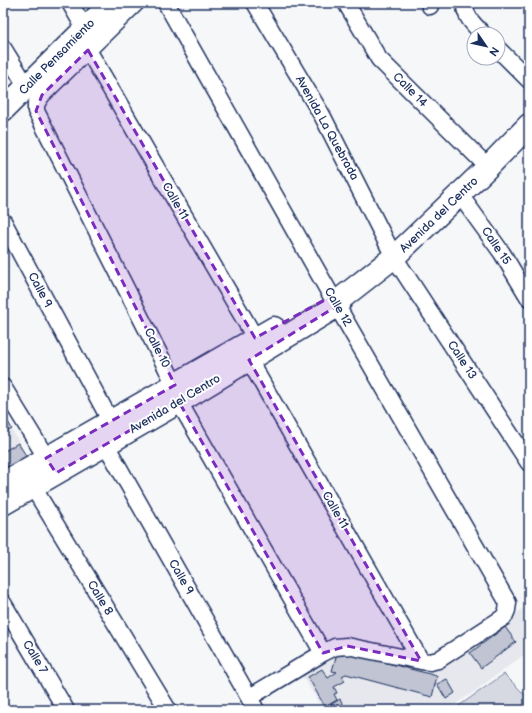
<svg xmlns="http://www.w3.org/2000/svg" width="532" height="713" font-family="'Balsamiq Sans',sans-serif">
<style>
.built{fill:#e6e8ee}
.green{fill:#d6d9e2;stroke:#7884a0}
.building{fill:#c0c4d3;stroke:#1b2f5e}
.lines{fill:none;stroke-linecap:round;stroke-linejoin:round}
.street-casing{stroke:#1b2f5e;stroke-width:19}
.secondary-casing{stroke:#1b2f5e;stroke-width:25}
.street{stroke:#fff;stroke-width:16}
.secondary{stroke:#fff;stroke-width:22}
.marked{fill:#7b2cbf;fill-opacity:0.2;stroke:#7b2cbf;stroke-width:3;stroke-dasharray:8 5;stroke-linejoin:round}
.labels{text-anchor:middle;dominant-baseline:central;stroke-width:4;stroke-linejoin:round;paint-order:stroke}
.street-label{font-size:12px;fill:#1b2f5e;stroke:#fff}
</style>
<rect width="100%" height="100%" fill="#f6f7f9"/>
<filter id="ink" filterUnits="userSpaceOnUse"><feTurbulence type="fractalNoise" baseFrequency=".025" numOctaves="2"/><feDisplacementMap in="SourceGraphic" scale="8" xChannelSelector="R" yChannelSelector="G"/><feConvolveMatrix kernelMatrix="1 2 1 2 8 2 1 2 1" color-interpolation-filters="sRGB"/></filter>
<g filter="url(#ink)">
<path class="built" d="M3 413 27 457 3 472Z
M529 604V651L475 691 447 710H323L298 669 339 650 430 669 453 661Z"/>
<path class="green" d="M504 674 529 699V710H453Z"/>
<path class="building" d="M3 413 12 429 3 434Z
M18 443 27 457 3 472V452Z
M505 627 516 642 481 668 470 653Z
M338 650 437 676 432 697 346 674 342 676 345 681 334 687 337 693 334 694 337 700 325 707 308 677 322 669 328 678 337 672 332 671Z
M447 679 455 693 446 699 437 684Z
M340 699 346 710H322Z"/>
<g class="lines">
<defs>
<path id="street" d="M70 3 85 29
M136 3 42 95 36 104V111L175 385 179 402 323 653
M166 3 337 306 508 603 507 610 504 617 438 660 430 662 421 661 347 646 335 647 323 653 250 697
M255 3 323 117 394 257 529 463
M346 3 379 59 488 167
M429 3 430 6
M465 3C464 16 474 25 483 34
M3 48 27 87
M498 49 529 80
M88 50 261 348
M460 195 502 253 529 298
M3 221 111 422
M249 360 421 661
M3 387 52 467
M106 445 256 710
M33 487 168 710
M3 603 66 710"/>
<path id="secondary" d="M3 110 111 3
M3 483 274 328
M3 504 179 402 337 306 343 297 394 257 488 167 529 125"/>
</defs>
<use href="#street" class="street-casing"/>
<use href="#secondary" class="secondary-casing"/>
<use href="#street" class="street"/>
<use href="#secondary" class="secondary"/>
</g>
</g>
<path class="marked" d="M88 50 255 338 332 296 337 306 249 360 421 661 347 646 323 653 179 402 56 473 46 458 175 385 36 111 42 95Z"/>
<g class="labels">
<g class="street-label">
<text transform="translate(57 57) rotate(-45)">Calle Pensamiento</text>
<text transform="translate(410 90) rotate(45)">Calle 14</text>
<text transform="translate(327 128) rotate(61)">Avenida La Quebrada</text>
<text transform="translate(175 201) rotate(60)">Calle 11</text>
<text transform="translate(439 215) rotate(-44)">Avenida del Centro</text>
<text transform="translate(496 246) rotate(56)">Calle 15</text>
<text transform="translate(40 290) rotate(62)">Calle 9</text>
<text transform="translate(338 307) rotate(60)">Calle 12</text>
<text transform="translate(157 348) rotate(63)">Calle 10</text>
<text transform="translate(462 360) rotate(57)">Calle 13</text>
<text transform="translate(175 404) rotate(-31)">Avenida del Centro</text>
<text transform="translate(335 510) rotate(60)">Calle 11</text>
<text transform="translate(181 577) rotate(60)">Calle 9</text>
<text transform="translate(100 598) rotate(59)">Calle 8</text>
<text transform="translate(35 657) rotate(59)">Calle 7</text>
</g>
</g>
<rect width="532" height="713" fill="none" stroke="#fff" stroke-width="16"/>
<rect x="8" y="8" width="516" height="697" fill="none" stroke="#1b2f5e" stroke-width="1.5" filter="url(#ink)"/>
<g transform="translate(486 46) rotate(124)"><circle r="19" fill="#ffffff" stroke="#a4acbf"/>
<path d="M0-3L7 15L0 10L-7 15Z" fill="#1b2f5e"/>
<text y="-6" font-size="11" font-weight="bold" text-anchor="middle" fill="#1b2f5e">N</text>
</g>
</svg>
